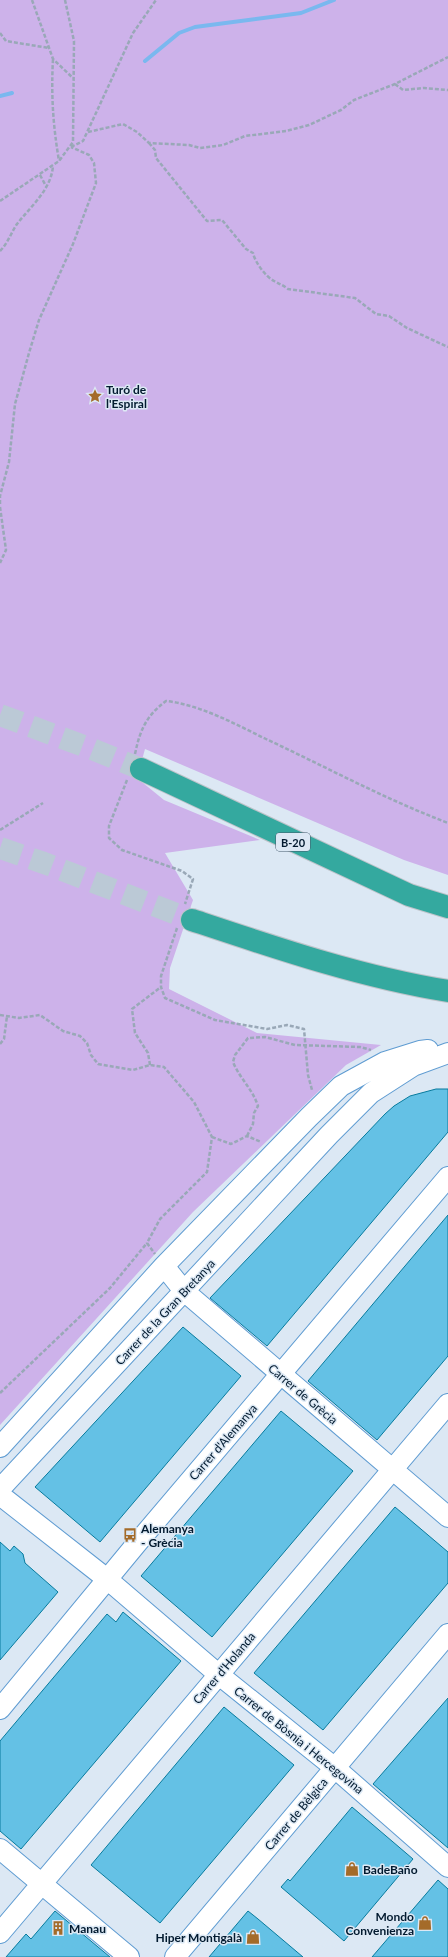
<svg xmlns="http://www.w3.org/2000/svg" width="448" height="1957" font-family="Lato,sans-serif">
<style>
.green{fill:#cdb2ea}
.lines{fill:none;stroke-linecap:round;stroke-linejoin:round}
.stream{stroke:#7ab8ef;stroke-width:4}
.building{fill:#64c1e5;stroke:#077b9e}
.highway-tunnel{stroke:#bbc9d6;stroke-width:22;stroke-dasharray:22 11;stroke-linecap:butt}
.minor-casing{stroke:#5f9cd2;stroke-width:22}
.highway-casing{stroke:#bdc3c9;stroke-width:24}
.path{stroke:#99a8b7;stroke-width:2.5;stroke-dasharray:4 2;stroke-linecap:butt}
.minor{stroke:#fff;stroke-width:20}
.highway{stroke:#34a99f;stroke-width:22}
.labels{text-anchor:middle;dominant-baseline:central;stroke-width:3;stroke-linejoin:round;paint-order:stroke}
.shield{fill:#dce8f4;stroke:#43586a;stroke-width:1}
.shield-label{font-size:11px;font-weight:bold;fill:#021a2f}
.poi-label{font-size:12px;font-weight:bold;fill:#021a2f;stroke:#dce8f4;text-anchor:start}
.street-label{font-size:12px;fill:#021a2f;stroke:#dce8f4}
</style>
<rect width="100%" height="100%" fill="#dce8f4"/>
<path class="green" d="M0 0H448V875L404 860 145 749 137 778 164 800 260 840 165 853 193 900 170 968 169 989 257 1033 381 1045 346 1065 193 1212 0 1425Z"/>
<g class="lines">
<path class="stream" d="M145 61 179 33 195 27 301 13 334 0
M0 96 12 93"/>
</g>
<path class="building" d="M436 1089H448V1132L267 1346 210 1298 385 1114 394 1106 410 1096Z
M448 1215V1356L377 1440 308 1381Z
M183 1327 241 1376 100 1542 35 1487Z
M281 1411 353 1471 212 1637 141 1576Z
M395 1507 448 1552V1583L323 1730 254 1673Z
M0 1542 10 1551 14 1546 23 1554 25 1563 58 1592 0 1660Z
M123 1612 181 1661 21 1849 0 1831V1741L107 1614 116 1622Z
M448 1698V1848L373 1784Z
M224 1707 294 1765 160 1923 91 1865Z
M352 1807 413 1859 344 1941 281 1887 288 1879 290 1881Z
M438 1880 448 1889V1957H372Z
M55 1911 61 1916 110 1957H6L26 1934 31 1939Z
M248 1911 258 1919 303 1957H209Z"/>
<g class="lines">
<path class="highway-tunnel" d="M0 715 92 749 141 769
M0 848 44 863 192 920"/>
<defs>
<path id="minor" d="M164 1266 184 1291 448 1517
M0 1447 164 1266 309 1117 341 1086 385 1062 420 1051 428 1050
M0 1489 329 1135 371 1093 413 1066 448 1053
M0 1495 107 1579 218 1674 335 1768 448 1867
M0 1709 138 1542 448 1177
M0 1849 129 1957
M0 1933 448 1404
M175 1957 448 1634"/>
<path id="highway" d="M141 769 409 895 448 907
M192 920C276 948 361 977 448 991"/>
</defs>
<use href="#minor" class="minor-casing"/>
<use href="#highway" class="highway-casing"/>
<path class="path" d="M32 0 53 59 74 79
M0 33 6 41 49 48
M53 59C51 95 53 125 59 161
M395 84 403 90 424 88 448 90
M88 132 123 124 137 132 149 143 189 145 200 148 223 145 245 136 286 131 309 125 341 110 354 100 395 84 448 57
M149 143 155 150 156 158 207 221 222 220 246 249 253 253C255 262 265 276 274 281 279 284 283 285 288 289L355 298 376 314 389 316 407 328 448 347
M71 147 83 141 133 33 156 0
M40 175 46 186
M0 201 59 161 73 142 74 41 65 0
M0 251C8 243 11 233 17 224 31 206 51 190 53 166
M0 504V496L9 462 15 404 29 353 39 320 73 244 96 183 94 163 89 155 71 147
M0 507 6 550 0 563
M135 754C140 730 146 716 166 701 201 705 235 724 266 739 326 767 385 799 448 823
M127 780 109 826V838L122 850 182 871 193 879 185 904
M0 830 43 803
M177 928 161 976V987L165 998 215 1020 267 1029 287 1025 304 1029 308 1075 312 1090
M0 1015 19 1018 40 1015 63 1031 80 1036 87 1043 91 1055 98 1064 133 1070 150 1065 164 1067 194 1102 212 1137 207 1172 160 1219 147 1243 155 1254
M0 1044 4 1039 7 1016
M150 1065 148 1053 135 1033 132 1009 161 987
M247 1136 253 1124 254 1113 258 1106C252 1088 240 1079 233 1062L235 1055 248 1038 265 1037 295 1045 360 1047 371 1050
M212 1137 231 1144 247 1136 261 1142
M0 1393 110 1288 147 1243"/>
<use href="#minor" class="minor"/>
<use href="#highway" class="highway"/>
</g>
<defs>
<symbol id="sight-bare" viewBox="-9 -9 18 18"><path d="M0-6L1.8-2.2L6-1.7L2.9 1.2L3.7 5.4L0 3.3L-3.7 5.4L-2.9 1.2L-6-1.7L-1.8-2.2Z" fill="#a46b29" stroke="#dce8f4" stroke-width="2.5" paint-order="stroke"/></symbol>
<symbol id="bus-bare" viewBox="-9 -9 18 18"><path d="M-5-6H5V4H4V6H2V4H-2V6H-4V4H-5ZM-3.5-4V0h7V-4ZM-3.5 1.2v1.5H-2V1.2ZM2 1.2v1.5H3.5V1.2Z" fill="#a46b29" stroke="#dce8f4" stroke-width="2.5" paint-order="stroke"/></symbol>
<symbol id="shop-bare" viewBox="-9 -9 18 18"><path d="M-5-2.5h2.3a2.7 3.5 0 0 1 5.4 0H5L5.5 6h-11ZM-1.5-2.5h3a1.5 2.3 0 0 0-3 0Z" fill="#a46b29" stroke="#dce8f4" stroke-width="2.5" paint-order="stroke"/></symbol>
<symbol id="building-bare" viewBox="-9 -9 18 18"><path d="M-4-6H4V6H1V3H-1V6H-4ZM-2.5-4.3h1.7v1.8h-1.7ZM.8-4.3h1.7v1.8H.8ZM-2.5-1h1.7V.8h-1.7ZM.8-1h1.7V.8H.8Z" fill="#a46b29" stroke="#dce8f4" stroke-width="2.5" paint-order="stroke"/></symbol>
</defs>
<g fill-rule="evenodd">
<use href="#sight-bare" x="85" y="386" width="20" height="20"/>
<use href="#bus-bare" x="120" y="1525" width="20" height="20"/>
<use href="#shop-bare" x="342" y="1859" width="20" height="20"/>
<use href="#shop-bare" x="415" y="1913" width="20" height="20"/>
<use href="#building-bare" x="48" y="1918" width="20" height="20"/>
<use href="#shop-bare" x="243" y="1927" width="20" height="20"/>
</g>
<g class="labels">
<rect class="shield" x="276" y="833" width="34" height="18" rx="3"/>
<g class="shield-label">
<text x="293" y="842">B-20</text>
</g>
<g class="poi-label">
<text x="106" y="389">Turó de<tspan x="106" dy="14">l'Espiral</tspan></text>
<text x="141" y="1528">Alemanya<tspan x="141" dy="14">- Grècia</tspan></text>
<text x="363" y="1869">BadeBaño</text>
<text x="414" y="1916" text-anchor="end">Mondo<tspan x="414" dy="14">Convenienza</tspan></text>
<text x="69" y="1928">Manau</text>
<text x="242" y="1937" text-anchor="end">Hiper Montigalà</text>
</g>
<g class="street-label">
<text transform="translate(165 1312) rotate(-47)">Carrer de la Gran Bretanya</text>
<text transform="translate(303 1394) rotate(40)">Carrer de Grècia</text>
<text transform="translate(223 1442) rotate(-49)">Carrer d'Alemanya</text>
<text transform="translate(224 1668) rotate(-50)">Carrer d'Holanda</text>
<text transform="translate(299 1740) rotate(39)">Carrer de Bòsnia i Hercegovina</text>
<text transform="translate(296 1814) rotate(-50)">Carrer de Bèlgica</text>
</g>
</g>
</svg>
